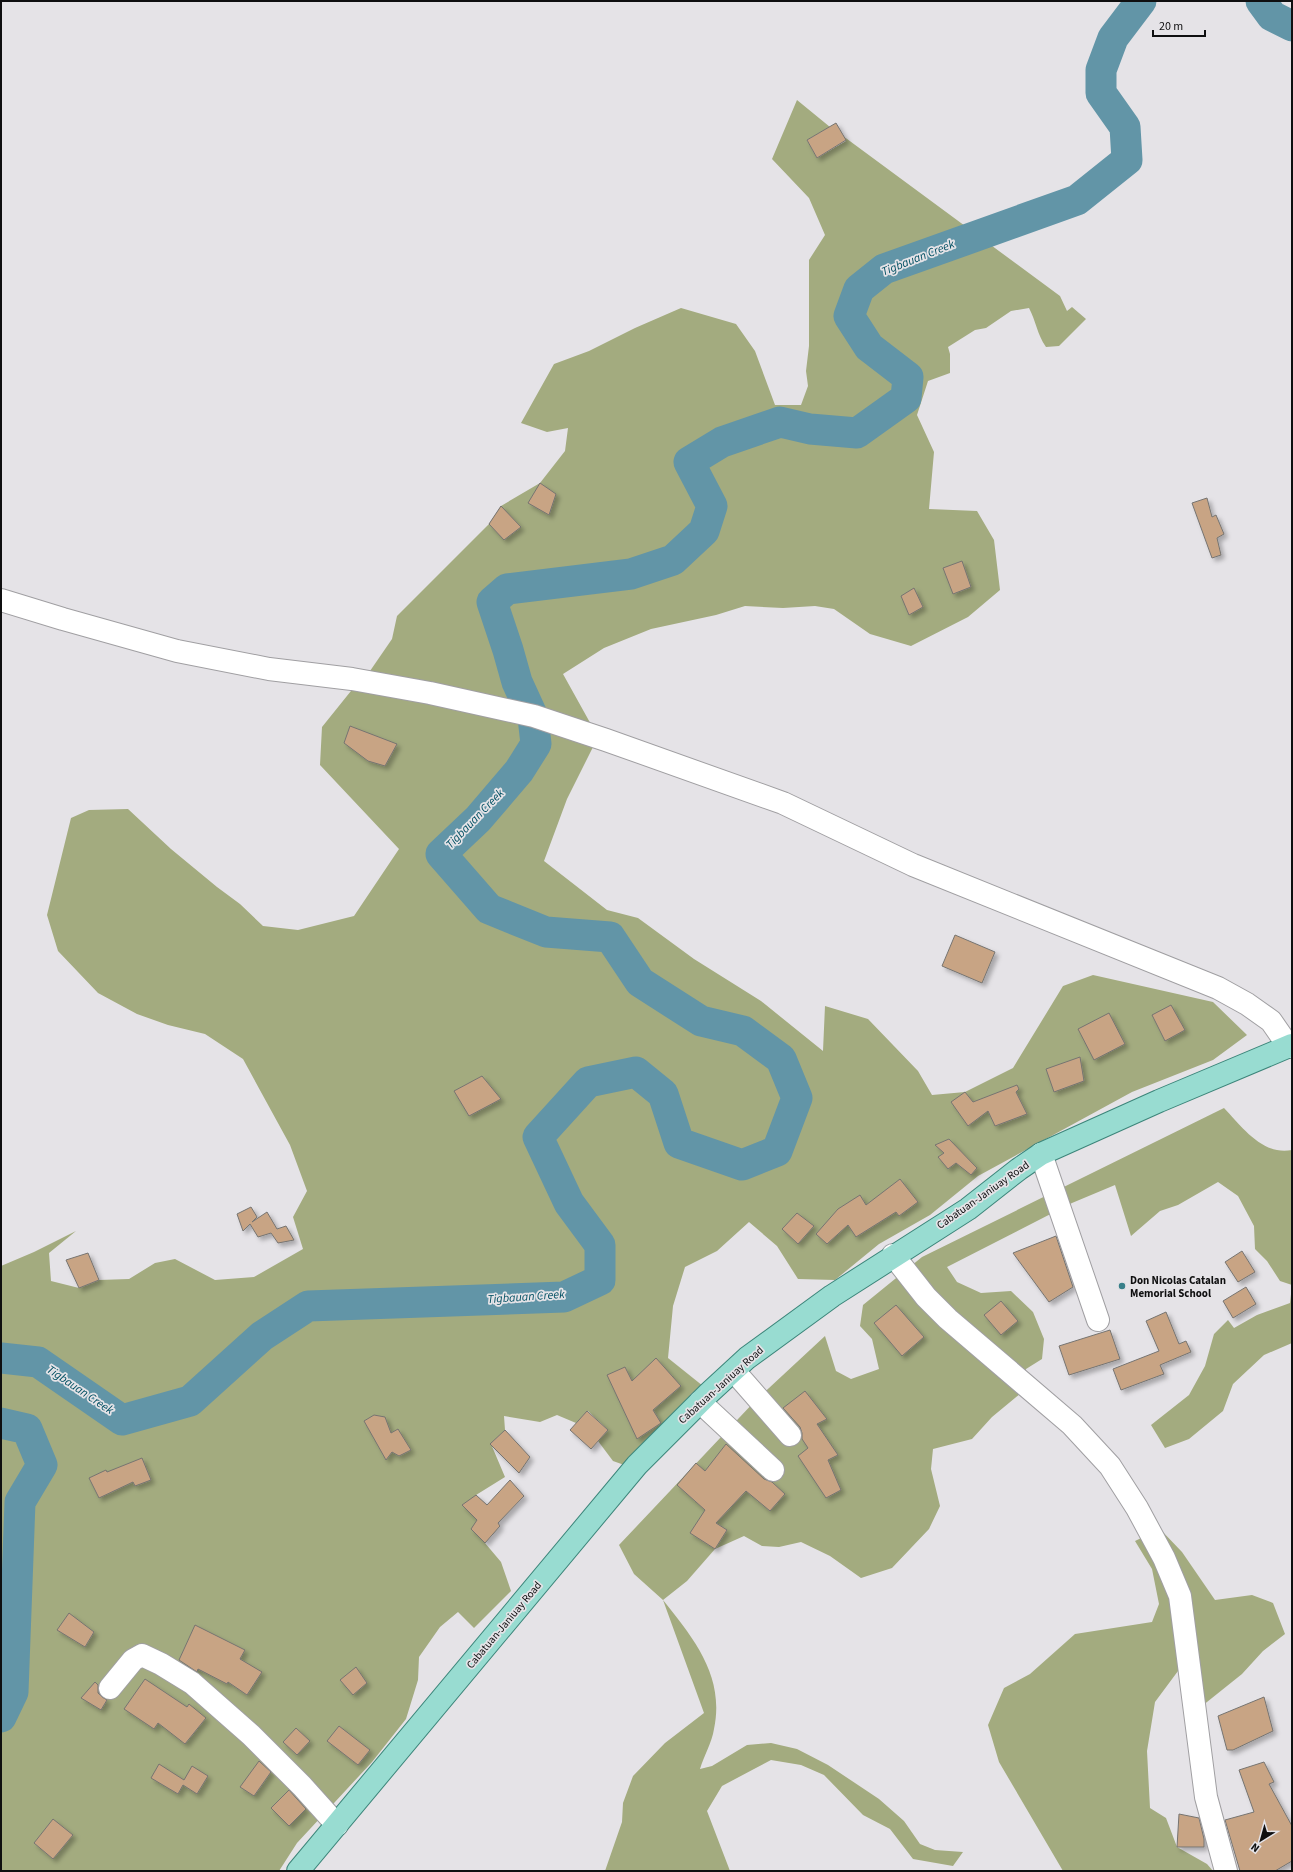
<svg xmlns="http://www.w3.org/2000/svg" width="1293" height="1872" font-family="'Source Sans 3',sans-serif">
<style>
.forest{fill:#a3ab7f}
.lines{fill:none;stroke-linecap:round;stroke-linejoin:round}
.river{stroke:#6295a7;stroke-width:31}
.building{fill:#c8a484;stroke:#767471;filter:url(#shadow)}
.minor-casing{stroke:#a09fa2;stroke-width:24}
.major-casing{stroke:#3c857a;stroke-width:24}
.minor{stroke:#fff;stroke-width:22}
.major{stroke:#98dcd1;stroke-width:22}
.poi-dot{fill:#387f89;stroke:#e5e3e7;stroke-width:1.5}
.labels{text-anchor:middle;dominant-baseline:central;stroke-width:3.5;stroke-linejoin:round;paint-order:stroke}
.street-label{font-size:11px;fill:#0f0f10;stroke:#e5e3e7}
.poi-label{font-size:11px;font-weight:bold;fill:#0f0f10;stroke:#e5e3e7;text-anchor:start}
.water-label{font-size:12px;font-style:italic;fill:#014f62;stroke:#e5e3e7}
</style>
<defs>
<filter id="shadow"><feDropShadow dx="3.5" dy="3.5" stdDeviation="2" flood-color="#0004"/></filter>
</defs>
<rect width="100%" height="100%" fill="#e5e3e7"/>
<path class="forest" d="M797 100 830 127 807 140 817 158 846 141 843 136 1060 296 1067 311 1072 307 1086 319 1059 346 1046 347C1037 334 1036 321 1029 308L1011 311 986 328 975 330 948 347 950 354V373L928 381 917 415 934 452 929 509 977 511 994 540 1000 590 968 617 911 646 870 634 834 609 815 606 783 608 745 606 716 615 651 629 604 648 563 674 598 737 567 799 544 861 607 910 638 918 694 959 761 1001 823 1051 825 1006 868 1019 918 1071 932 1095 965 1092 1013 1068 1063 986 1093 975 1213 1002 1247 1035 1213 1060 1132 1092 978 1176 930 1215 879 1244 835 1280 798 1279 777 1246 749 1222 717 1251 685 1267 673 1306 668 1358 713 1394 630 1467 613 1461 598 1441 608 1430 588 1411 576 1423 557 1415 540 1422 504 1416 505 1430 491 1444 505 1477 476 1495 492 1510 491 1513 500 1526 485 1543 501 1562 511 1591 474 1628 458 1612 440 1627 419 1657 418 1680 406 1719 372 1762 297 1843 279 1871H1V1266L34 1252 76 1231 49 1253 51 1281 79 1288 99 1280 129 1279 155 1263 175 1259 215 1280 254 1277 303 1249 293 1217 307 1191 290 1145 243 1059 205 1034 168 1025 137 1014 98 993 58 951 47 915 71 818 89 810 128 809 171 849 217 887 240 904 263 926 298 930 354 916 399 849 320 765 322 727 359 681 370 671 392 639 397 616 489 524 501 506 540 483 565 451 568 428 547 432 521 423 554 364 589 351 635 328 681 308 736 324 755 351 775 405H801L808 386 806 371 809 346V260L825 235 809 198 772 159Z
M1224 1108C1242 1127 1263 1156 1292 1150V1343L1264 1355 1233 1384 1223 1411 1189 1439 1165 1448 1151 1425 1189 1395 1205 1366 1214 1334 1228 1320 1234 1328 1257 1315 1290 1303 1292 1285 1280 1281 1267 1261 1255 1249 1254 1226 1238 1196 1218 1182 1178 1205 1160 1211 1131 1236 1115 1185 1072 1203 947 1267 957 1282 981 1293 1011 1291 1033 1312 1044 1339 1042 1359 1026 1369 1021 1393 992 1417 972 1439 933 1449 931 1469 940 1506 929 1529 892 1568 861 1578 830 1556 801 1542 779 1547 762 1546 744 1536 715 1549 687 1581 663 1600C694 1639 725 1676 714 1729 712 1742 704 1756 700 1769L712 1766 747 1745 771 1743 797 1749 828 1765 879 1799 904 1821 920 1844 935 1850 963 1852 953 1866 913 1859 890 1829 863 1815 824 1775 801 1765 771 1760 754 1769 722 1786 707 1811 730 1871H605L622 1822 623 1803 633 1776 665 1743 704 1713 663 1600 634 1574 619 1545 756 1400 825 1336 836 1371 851 1379 879 1369 872 1339 860 1326 863 1305 922 1257Z
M1160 1529 1182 1552 1215 1600 1252 1595 1273 1603 1285 1634 1263 1651 1242 1674 1202 1706 1196 1673 1178 1671 1155 1702 1147 1751 1150 1808 1166 1818 1177 1847 1207 1864 1213 1871H1063L999 1762 988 1725 1004 1688 1030 1674 1075 1634 1152 1622 1159 1604 1152 1569 1135 1541Z"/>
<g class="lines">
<path class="river" d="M1261 1 1272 16 1292 26
M1 1358 38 1362 122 1420 190 1401 262 1336 308 1306 564 1297 600 1280V1245L569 1203 538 1137 588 1082 636 1072 663 1094 679 1143 742 1165 777 1151 797 1098 781 1059 743 1031 701 1021 640 982 610 937 546 932 489 909 441 854 478 819 519 771 536 744 533 717 517 682 508 650 492 602 507 589 631 574 673 560 704 531 712 506 689 462 722 442 780 422 810 429 857 433 906 398 908 377 869 347 849 316 859 289 884 269 1077 200 1127 160 1125 127 1101 93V70L1113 38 1141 1
M1 1423 27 1429 42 1465 20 1502 13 1692 1 1717"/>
</g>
<path class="building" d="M836 123 846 140 817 158 807 140Z
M540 483 556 494 549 515 528 503Z
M1207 498 1212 517 1216 515 1224 534 1217 538 1221 555 1212 558 1192 503Z
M501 506 521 527 504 540 489 524Z
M962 561 971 587 953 594 943 568Z
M914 588 923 607 909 615 901 596Z
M350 726 397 744 385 766 368 761 344 743Z
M955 935 995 952 982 983 942 966Z
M1171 1005 1185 1030 1165 1041 1152 1015Z
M1109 1013 1125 1044 1094 1060 1078 1029Z
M1080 1057 1084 1081 1054 1092 1046 1069Z
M482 1076 501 1099 469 1116 454 1091Z
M1017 1085 1019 1089 1016 1092 1027 1114 995 1126 988 1111 968 1126 951 1102 965 1092 973 1102Z
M949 1139 977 1168 971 1175 956 1163 948 1169 938 1157 944 1153 935 1145Z
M900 1179 918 1202 899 1216 896 1212 856 1237 848 1225 827 1244 816 1234 838 1209 860 1195 866 1205Z
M251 1207 257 1217 252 1222 267 1212 277 1229 286 1226 294 1240 278 1243 271 1233 258 1237 250 1224 243 1231 237 1214Z
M797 1213 814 1226 798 1244 782 1229Z
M1056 1236 1073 1287 1049 1302 1013 1253Z
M1242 1251 1255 1272 1238 1282 1225 1262Z
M88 1253 99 1280 79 1288 66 1260Z
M1246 1287 1256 1304 1233 1318 1223 1301Z
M1001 1301 1018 1321 1001 1335 984 1315Z
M896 1305 924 1337 902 1356 874 1323Z
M1166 1312 1179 1344 1186 1341 1191 1352 1160 1365 1164 1374 1121 1390 1113 1369 1159 1351 1146 1321Z
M1110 1330 1120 1359 1069 1375 1059 1346Z
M656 1358 681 1386 653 1410 661 1423 637 1439 607 1375 625 1367 632 1381Z
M805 1391 827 1419 817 1424 838 1455 828 1460 841 1490 826 1498 798 1456 808 1448 802 1439V1433L800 1427 783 1408Z
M587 1411 608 1430 591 1449 570 1430Z
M374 1415 385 1417 391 1433 398 1429 411 1450 399 1456 392 1452 386 1460 364 1421Z
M505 1430 530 1457 519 1473 490 1444Z
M726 1444 764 1479 772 1482 785 1494 770 1511 746 1491 716 1523 727 1530 715 1549 690 1533 705 1510 677 1485 696 1463 705 1471Z
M142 1458 151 1480 135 1486 133 1482 99 1498 89 1478 106 1470 107 1472Z
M510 1480 524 1496 498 1523 500 1526 485 1543 471 1529 477 1520 462 1505 476 1495 487 1505Z
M69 1613 94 1632 85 1647 57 1630Z
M195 1625 245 1650 240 1659 262 1672 247 1695 228 1682 227 1684 198 1669 197 1672 179 1660Z
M356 1667 367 1683 353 1695 340 1680Z
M145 1679 187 1707 189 1704 206 1718 185 1744 158 1723 154 1729 124 1709Z
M95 1682 98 1685V1693L102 1697 107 1700 101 1710 81 1698Z
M1264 1697 1273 1731 1233 1750H1227L1218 1716Z
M339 1726 370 1750 358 1765 327 1741Z
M296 1728 310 1741 297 1755 283 1742Z
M259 1761 271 1772 254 1796 240 1787Z
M1264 1762 1274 1782 1269 1784 1292 1826V1861L1275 1871H1240L1225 1820 1254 1812 1239 1770Z
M159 1764 184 1780 192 1766 208 1776 197 1794 183 1785 178 1794 151 1778Z
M289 1790 306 1809 289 1826 271 1808Z
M1179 1814 1199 1818 1204 1839V1847H1177Z
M53 1819 73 1835 53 1859 34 1843Z"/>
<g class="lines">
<defs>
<path id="minor" d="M1 600 63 619 177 651 269 669 352 679 430 693 534 716 606 740 783 803 913 865 1218 988 1247 1004 1271 1021 1289 1047
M1041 1154 1098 1320
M893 1255 926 1297 948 1319 1072 1425 1110 1466 1137 1508 1164 1558 1180 1596 1206 1797 1226 1871
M734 1371 790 1435
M700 1402 773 1470
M110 1688 133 1660 142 1655 161 1664 192 1683 251 1735 302 1786 337 1825"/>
<path id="major" d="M298 1871 637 1465 709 1393 747 1358 832 1296 968 1209 1019 1169 1041 1154 1159 1101 1292 1045"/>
</defs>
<use href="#minor" class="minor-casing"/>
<use href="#major" class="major-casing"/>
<use href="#minor" class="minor"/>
<use href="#major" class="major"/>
</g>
<circle class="poi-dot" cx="1122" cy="1286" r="4"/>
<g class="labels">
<g class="street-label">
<text transform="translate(983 1195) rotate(-35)">Cabatuan-Janiuay Road</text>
<text transform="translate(721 1385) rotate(-42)">Cabatuan-Janiuay Road</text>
<text transform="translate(504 1625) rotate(-50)">Cabatuan-Janiuay Road</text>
</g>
<g class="poi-label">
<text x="1130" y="1280">Don Nicolas Catalan<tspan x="1130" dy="13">Memorial School</tspan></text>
</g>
<g class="water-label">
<text transform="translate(918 258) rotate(-22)">Tigbauan Creek</text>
<text transform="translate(475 819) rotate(-46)">Tigbauan Creek</text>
<text transform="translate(526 1297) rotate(-4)">Tigbauan Creek</text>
<text transform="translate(80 1390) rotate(34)">Tigbauan Creek</text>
</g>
</g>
<rect width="1293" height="1872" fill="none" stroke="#0f0f10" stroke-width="4"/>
<g transform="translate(1261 1840) rotate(217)" stroke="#e5e3e7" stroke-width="3" paint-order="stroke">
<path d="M0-3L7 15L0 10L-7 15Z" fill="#0f0f10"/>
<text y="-6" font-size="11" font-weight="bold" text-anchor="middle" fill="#0f0f10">N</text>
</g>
<path d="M1153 30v6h52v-6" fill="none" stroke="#0f0f10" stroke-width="2"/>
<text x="1159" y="30" font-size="12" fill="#0f0f10" stroke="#e5e3e7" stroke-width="3" paint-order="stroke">20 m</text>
</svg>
